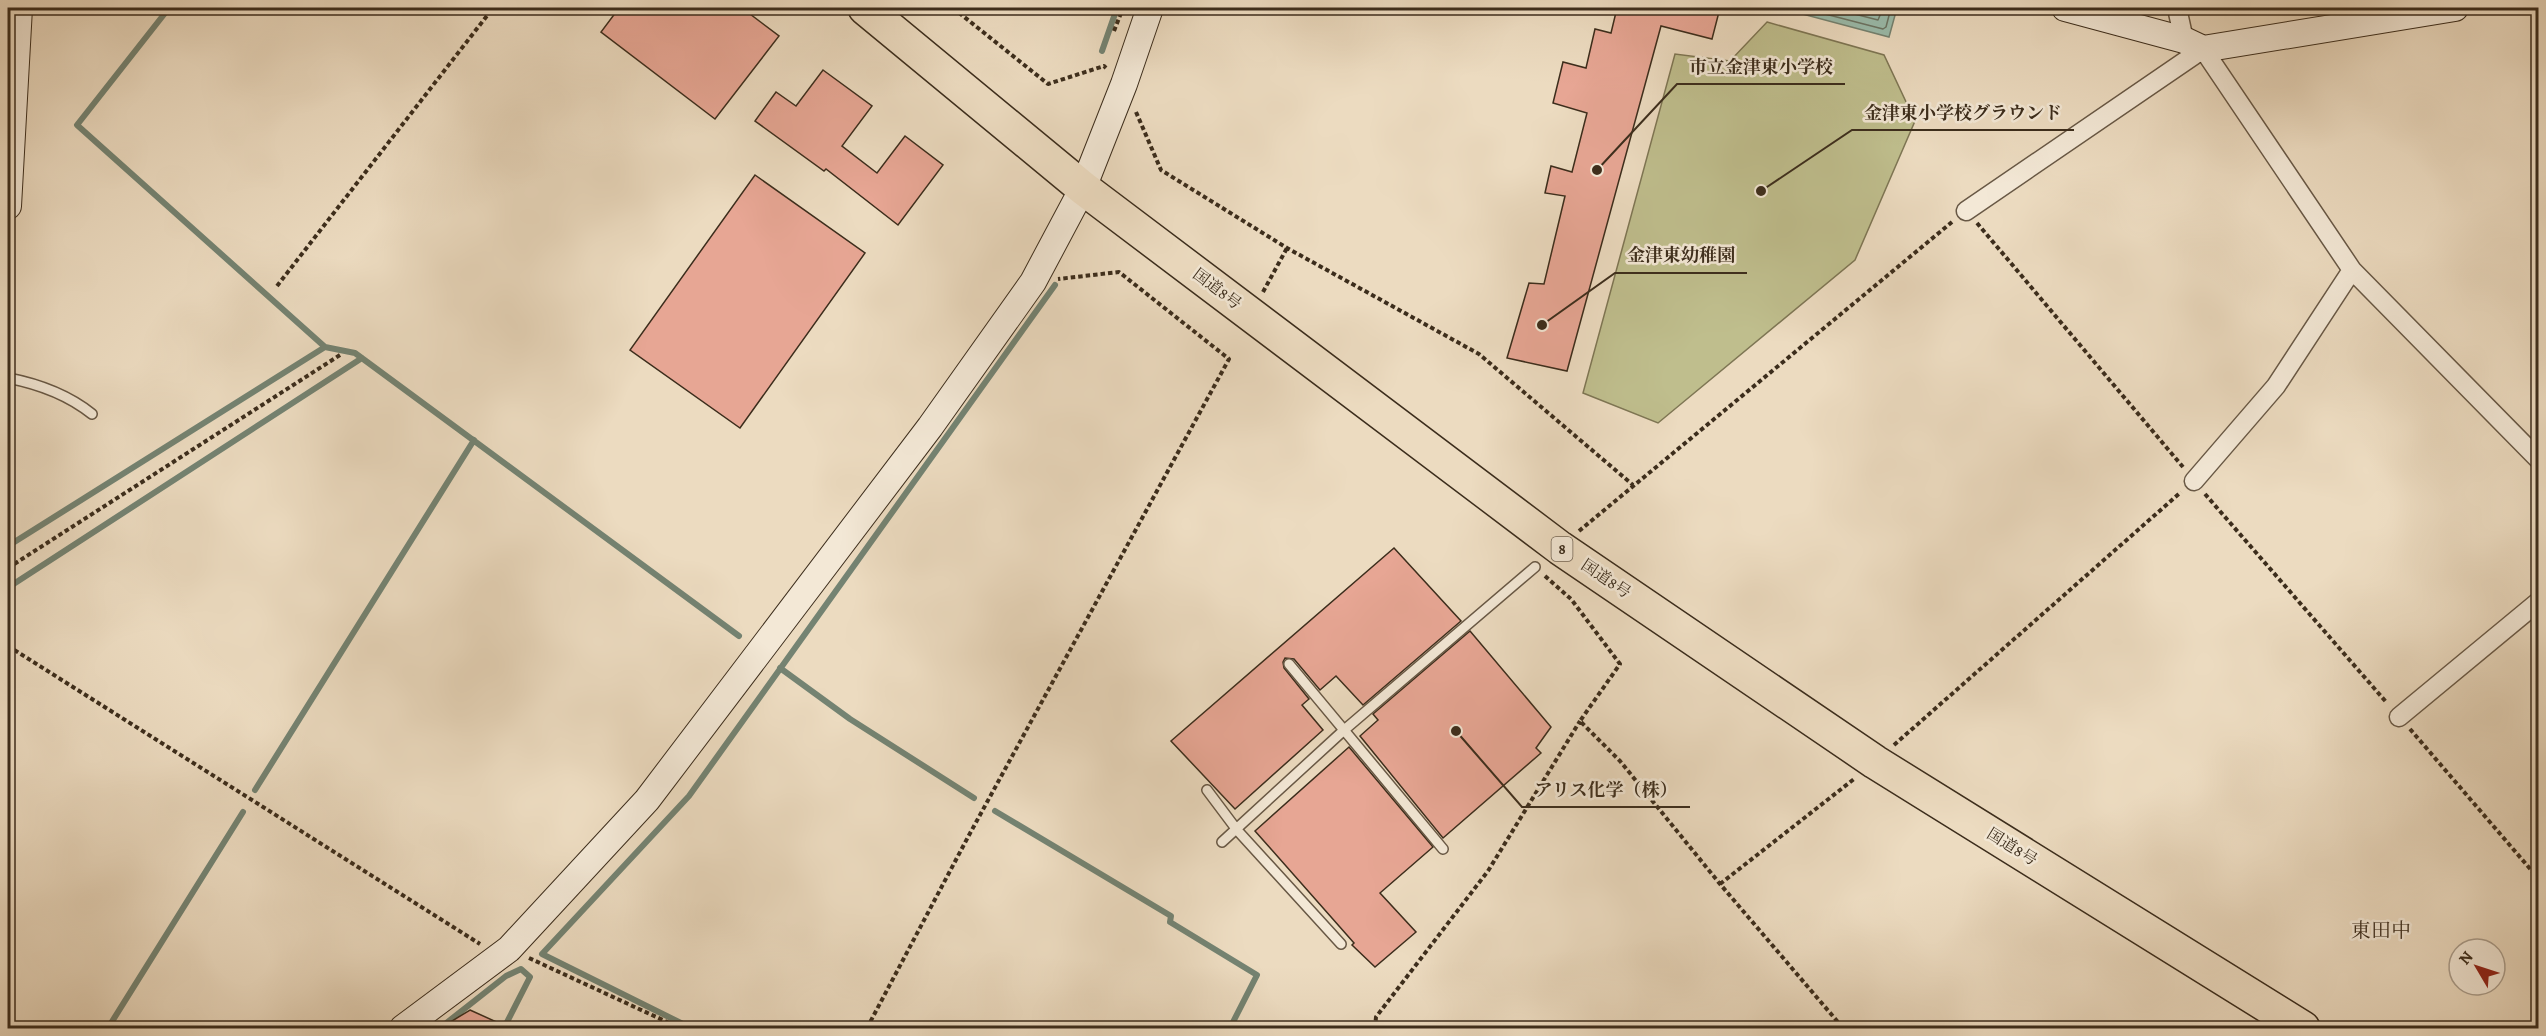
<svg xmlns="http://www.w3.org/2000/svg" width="2546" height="1036" font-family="Alegreya,'Noto Serif JP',serif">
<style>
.green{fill:#bfbe8d;stroke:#7e7654;stroke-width:1.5}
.water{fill:#9abcac;stroke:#748372;stroke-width:1.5}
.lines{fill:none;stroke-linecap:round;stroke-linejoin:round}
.shore{stroke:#6b7464;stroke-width:1.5}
.stream{stroke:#748372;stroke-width:6}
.building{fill:#e7a694;stroke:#3c2d1c;stroke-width:1.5}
.lane-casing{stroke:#685845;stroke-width:12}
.street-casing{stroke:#685845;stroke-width:21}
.secondary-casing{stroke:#3c2d1c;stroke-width:28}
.highway-casing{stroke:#3c2d1c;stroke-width:36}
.path{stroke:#3c2d1c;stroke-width:4;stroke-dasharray:4.5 3;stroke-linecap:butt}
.lane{stroke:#f3e8d6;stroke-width:9}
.street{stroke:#f3e8d6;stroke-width:18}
.secondary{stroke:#f3e8d6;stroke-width:26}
.highway{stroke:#ecdbc0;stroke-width:33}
.labels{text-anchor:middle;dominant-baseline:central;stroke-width:5;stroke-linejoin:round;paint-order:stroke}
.shield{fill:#f3e8d6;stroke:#736554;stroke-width:1.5}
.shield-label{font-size:15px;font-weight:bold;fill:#3c2d1c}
.street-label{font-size:16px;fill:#3c2d1c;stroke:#f3e8d6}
.quarter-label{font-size:20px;fill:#3c2d1c;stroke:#f3e8d6}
.leader{fill:none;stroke:#3c2d1c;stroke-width:2}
.callout-dot{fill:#3c2d1c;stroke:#f3e8d6;stroke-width:2}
.callout-label{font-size:18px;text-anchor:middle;font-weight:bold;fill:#3c2d1c;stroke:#f3e8d6;stroke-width:5;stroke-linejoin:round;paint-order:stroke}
</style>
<rect width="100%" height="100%" fill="#ecdbc0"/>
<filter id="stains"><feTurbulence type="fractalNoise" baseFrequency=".00333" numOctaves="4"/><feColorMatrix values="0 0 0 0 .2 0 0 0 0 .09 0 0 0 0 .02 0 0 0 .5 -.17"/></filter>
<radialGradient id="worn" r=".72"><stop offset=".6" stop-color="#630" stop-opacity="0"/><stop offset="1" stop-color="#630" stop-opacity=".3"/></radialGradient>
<path class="green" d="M1767 22 1884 55 1915 121 1855 260 1658 423 1583 393 1675 54 1730 61Z"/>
<path class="water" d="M1791 8H1897L1889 37 1791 11Z"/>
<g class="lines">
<path class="shore" d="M1802 8 1883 29 1886 27 1891 8
M1831 8 1878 20 1883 8"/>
<path class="stream" d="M1102 51 1117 8
M325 347 355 353 739 636
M8 546 325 347 77 125 169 8
M10 634 12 585 362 358
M780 668 850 719 974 798
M255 790 474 440
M995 811 1171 916 1170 922 1257 975 1230 1028
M108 1028 243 812
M440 1028 506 976 521 969 530 977 504 1028
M691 1028 542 954 689 796 1055 285"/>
</g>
<path class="building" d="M619 8H742L779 36 715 119 601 32Z
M1617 8H1720L1712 39 1661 26 1567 371 1507 358 1529 283 1544 284 1565 196 1545 193 1551 166 1572 172 1587 113 1553 103 1563 62 1586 68 1595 29 1611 33Z
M823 70 872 106 842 146 877 173 905 136 943 165 898 225 826 169 824 171 755 121 776 92 796 106Z
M755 175 865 253 740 428 630 350Z
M1394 548 1461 621 1363 705 1336 676 1320 690 1294 659 1285 658 1283 662 1284 668 1309 699 1302 705 1323 730 1235 809 1171 741Z
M1470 631 1551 727 1536 748 1541 753 1443 838 1360 736 1378 720 1373 714Z
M1349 747 1433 847 1380 893 1416 932 1375 967 1352 945 1354 943 1255 831Z
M470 1010 512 1029H439Z"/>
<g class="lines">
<defs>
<path id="lane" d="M8 378C39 384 67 394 92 414
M1289 664 1443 849
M1207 790 1237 830 1341 944
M1222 842 1343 731 1535 567"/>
<path id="street" d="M2177 8 2184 40
M1966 211 2203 49 2352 270 2538 459
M2194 481 2276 386 2352 270
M2399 717 2538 602"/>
<path id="secondary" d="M2065 8 2184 40 2203 49 2455 8
M8 206 19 8
M403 1028 509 949 647 800 930 427 1033 282 1083 188 1124 84 1150 8"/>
<path id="highway" d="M865 8 1083 188 1560 548 1875 762 2303 1028"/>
</defs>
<use href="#lane" class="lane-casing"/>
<use href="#street" class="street-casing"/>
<use href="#secondary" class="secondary-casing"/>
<use href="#highway" class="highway-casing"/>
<path class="path" d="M953 8 1048 84 1104 66 1106 68
M1114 31 1123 8
M1136 112 1161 170 1287 248 1479 354 1633 485
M1977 223 2183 467
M277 286 493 8
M1263 292 1287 248
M2205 494 2387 703
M1579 531 1952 222
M8 568 340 355
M1545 576 1571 599 1620 664 1580 721 1620 761 1720 884 1843 1028
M8 646 480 944
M2410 729 2538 878
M1894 745 2181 492
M1720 884 1854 779
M529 958 680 1028
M867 1028 968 837 1229 359 1119 272 1058 279
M1375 1028 1376 1017 1488 871 1580 721"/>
<use href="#lane" class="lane"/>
<use href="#street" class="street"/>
<use href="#secondary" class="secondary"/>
<use href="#highway" class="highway"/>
</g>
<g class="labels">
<rect class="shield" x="1551.5" y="537" width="21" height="24" rx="4.5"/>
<g class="shield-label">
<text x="1562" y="549">8</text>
</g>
<g class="street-label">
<text transform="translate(1217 289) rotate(37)">国道8号</text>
<text transform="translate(1606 579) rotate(34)">国道8号</text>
<text transform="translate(2012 847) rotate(32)">国道8号</text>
</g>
<g class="quarter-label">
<text x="2381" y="930">東田中</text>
</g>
</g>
<path class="leader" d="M1597 170L1677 84H1845M1761 191L1852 130H2074M1542 325L1615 273H1747M1456 731L1522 807H1690"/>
<g class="callout-dot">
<circle cx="1597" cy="170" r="6"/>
<circle cx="1761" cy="191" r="6"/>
<circle cx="1542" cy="325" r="6"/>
<circle cx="1456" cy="731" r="6"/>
</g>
<g class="callout-label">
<text x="1761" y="73">市立金津東小学校</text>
<text x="1963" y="119">金津東小学校グラウンド</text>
<text x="1681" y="261">金津東幼稚園</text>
<text x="1606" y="796">アリス化学（株）</text>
</g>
<rect width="2546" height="1036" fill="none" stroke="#ecdbc0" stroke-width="30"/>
<rect x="9" y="9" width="2528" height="1018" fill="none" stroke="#3c2d1c" stroke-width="3"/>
<rect x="15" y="15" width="2516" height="1006" fill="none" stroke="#3c2d1c" stroke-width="1.5"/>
<g transform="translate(2477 967) rotate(309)"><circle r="28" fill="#f3e8d6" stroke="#aa9d8c" stroke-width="1.5"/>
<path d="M0-4.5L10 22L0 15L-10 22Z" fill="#8f2418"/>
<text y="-9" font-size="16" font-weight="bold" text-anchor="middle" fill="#3c2d1c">N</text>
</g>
<rect width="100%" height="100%" filter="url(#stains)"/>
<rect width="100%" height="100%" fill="url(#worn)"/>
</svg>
